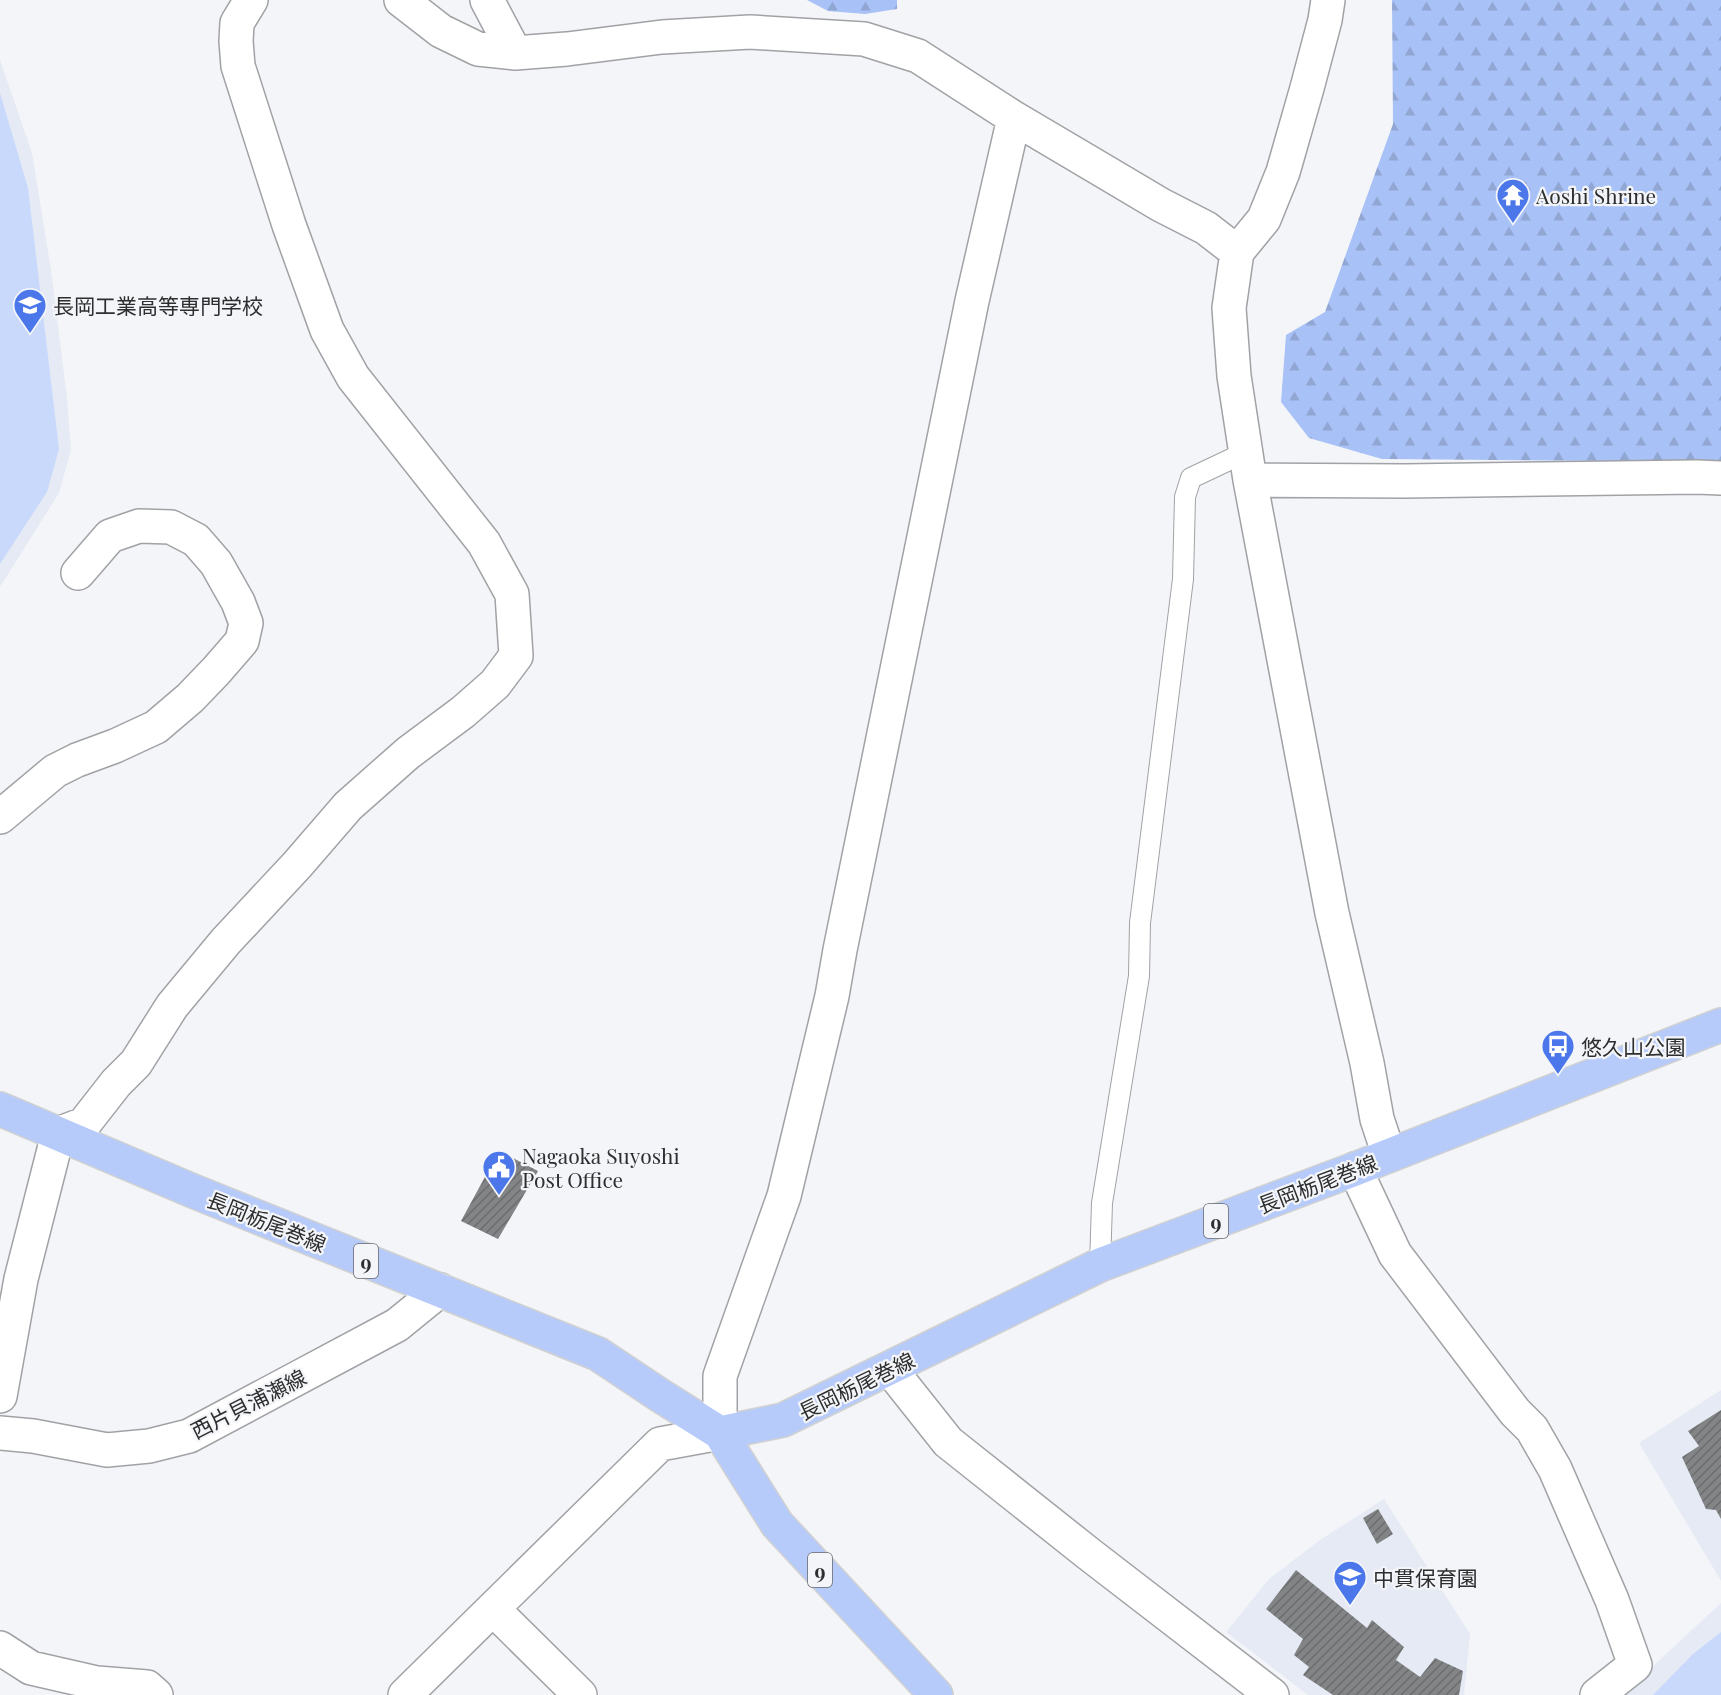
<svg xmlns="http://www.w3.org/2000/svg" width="1721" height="1695" font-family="'Playfair Display','Noto Sans JP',serif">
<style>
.built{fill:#e5eaf4}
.forest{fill:url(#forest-firs)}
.garden{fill:#c9d9fb}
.building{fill:url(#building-hatch)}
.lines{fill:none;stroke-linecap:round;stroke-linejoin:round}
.service-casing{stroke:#a1a2a5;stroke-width:22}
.minor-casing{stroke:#a1a2a5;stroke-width:36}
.secondary-casing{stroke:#a1a2a5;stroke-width:36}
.primary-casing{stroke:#d1d1d1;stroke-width:36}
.service{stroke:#fff;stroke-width:20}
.minor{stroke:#fff;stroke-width:33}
.secondary{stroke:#fff;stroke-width:33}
.primary{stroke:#b6cbfa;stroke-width:33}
.labels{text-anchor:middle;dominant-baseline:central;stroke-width:4.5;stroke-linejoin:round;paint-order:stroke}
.shield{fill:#f4f5f8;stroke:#696a6b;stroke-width:1.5}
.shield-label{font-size:20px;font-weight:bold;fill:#2d2e2f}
.poi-label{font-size:21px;fill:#2d2e2f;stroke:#f4f5f8;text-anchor:start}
.street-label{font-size:21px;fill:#2d2e2f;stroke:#f4f5f8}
</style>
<defs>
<pattern id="forest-firs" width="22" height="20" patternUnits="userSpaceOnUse" patternTransform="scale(1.5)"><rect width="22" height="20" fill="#a8c1f6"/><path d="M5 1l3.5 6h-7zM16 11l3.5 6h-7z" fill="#91a6d3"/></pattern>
<pattern id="building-hatch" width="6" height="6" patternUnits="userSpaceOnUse" patternTransform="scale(1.5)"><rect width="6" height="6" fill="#828486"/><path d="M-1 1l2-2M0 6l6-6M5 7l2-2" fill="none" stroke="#6b6c6e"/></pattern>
</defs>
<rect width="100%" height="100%" fill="#f4f5f8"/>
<path class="built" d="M0 60 32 153 51 270 67 398 71 450 59 493 0 587Z
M1721 1390V1581L1639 1443Z
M1384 1499 1470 1634 1464 1695H1308L1226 1632 1269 1579 1320 1540Z
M1721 1603V1695H1622Z"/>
<path class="forest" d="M807 0H897V9L865 14 828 11Z
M1392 0H1721V462L1382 459 1309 438 1281 402 1286 335 1325 312 1393 124Z"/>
<path class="garden" d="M0 93 28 188 59 449 47 492 0 564Z
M1721 1632V1695H1653L1693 1654Z"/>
<path class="building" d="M499 1151 538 1171 498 1239 461 1221Z
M1721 1410V1519L1716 1510 1706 1509 1682 1457 1699 1446 1688 1431Z
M1378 1509 1393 1534 1377 1544 1363 1518Z
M1296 1570 1367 1628 1372 1620 1404 1647 1396 1660 1420 1677 1435 1658 1463 1671 1459 1695H1333L1303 1675 1309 1667 1294 1655 1303 1639 1266 1609Z"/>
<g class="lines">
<defs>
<path id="service" d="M1100 1265 1102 1203 1139 976 1140 923 1183 579 1185 497 1191 478 1246 452"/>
<path id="minor" d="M401 0 441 31 478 49 515 53 567 49 662 37 750 32 864 39 918 56 1014 118 1102 170 1161 205 1206 228 1237 252
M487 0 515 53
M1328 0 1325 20 1307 88 1283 172 1264 219 1237 252 1229 308 1234 376 1250 480 1332 913 1367 1063 1377 1119 1389 1155
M1250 480 1405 481 1697 477 1721 478
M0 817 55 771 77 760 115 746 156 727 190 698 216 671 242 641 246 623 238 602 216 563 196 540 171 527 139 526 110 536 78 573
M1355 1169 1395 1254 1515 1412 1532 1429 1555 1469 1612 1600 1635 1665 1597 1695
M890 1369 948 1442 1089 1554 1272 1695
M0 1396 21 1279 58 1134 84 1124 116 1083 136 1063 172 1006 226 941 297 865 348 806 408 753 463 712 495 684 516 656 512 594 484 543 353 377 327 330 289 225 238 66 236 41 237 23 251 0
M493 1609 580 1695
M0 1648 31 1668 97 1683 147 1687 156 1695
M405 1695 660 1444 720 1433V1376L784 1196 832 996 840 950 972 301 1014 118"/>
<path id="secondary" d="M0 1433 33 1436 107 1450 149 1446 189 1436 397 1325 440 1290"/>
<path id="primary" d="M0 1109 193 1191 598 1354 661 1396 720 1433 783 1420 1100 1265 1355 1169 1721 1025
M720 1433 777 1524 936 1695"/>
</defs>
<use href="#service" class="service-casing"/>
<use href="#minor" class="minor-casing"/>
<use href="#secondary" class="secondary-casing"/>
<use href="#primary" class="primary-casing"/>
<use href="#service" class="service"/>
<use href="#minor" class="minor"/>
<use href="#secondary" class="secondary"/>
<use href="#primary" class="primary"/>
</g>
<defs>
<symbol id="temple-pin" viewBox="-11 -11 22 30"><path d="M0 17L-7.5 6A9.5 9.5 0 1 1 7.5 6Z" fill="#4b77ea" stroke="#f4f5f8"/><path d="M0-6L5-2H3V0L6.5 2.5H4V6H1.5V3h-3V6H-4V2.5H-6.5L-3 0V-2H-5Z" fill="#fff"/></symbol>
<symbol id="university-pin" viewBox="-11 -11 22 30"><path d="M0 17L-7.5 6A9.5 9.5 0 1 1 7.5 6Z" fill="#4b77ea" stroke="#f4f5f8"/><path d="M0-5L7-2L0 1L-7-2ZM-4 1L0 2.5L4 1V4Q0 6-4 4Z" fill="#fff"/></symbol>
<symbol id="bus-pin" viewBox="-11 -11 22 30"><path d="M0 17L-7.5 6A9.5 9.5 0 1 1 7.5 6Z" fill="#4b77ea" stroke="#f4f5f8"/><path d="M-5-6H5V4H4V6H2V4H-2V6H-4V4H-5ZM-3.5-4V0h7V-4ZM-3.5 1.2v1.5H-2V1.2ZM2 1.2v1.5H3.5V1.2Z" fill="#fff"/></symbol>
<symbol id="civic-pin" viewBox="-11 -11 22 30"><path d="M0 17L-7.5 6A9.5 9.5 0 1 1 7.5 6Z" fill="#4b77ea" stroke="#f4f5f8"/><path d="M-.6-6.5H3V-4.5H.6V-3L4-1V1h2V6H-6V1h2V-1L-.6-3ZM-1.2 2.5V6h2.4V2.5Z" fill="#fff"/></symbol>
<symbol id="school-pin" viewBox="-11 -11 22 30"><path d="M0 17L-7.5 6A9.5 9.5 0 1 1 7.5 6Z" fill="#4b77ea" stroke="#f4f5f8"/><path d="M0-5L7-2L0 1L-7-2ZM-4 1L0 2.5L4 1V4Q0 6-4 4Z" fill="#fff"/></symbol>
</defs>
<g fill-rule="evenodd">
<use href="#temple-pin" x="1494" y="176" width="38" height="52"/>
<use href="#university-pin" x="11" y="286" width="38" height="52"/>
<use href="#bus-pin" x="1539" y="1027" width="38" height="52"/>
<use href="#civic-pin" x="480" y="1148" width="38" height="52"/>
<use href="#school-pin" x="1331" y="1558" width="38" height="52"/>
</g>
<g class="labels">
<g class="shield">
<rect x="1204" y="1204" width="24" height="34" rx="4.5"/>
<rect x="354" y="1244" width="24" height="34" rx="4.5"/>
<rect x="808" y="1553" width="24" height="34" rx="4.5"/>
</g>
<g class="shield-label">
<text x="1216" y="1221">9</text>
<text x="366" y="1261">9</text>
<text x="820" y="1570">9</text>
</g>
<g class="poi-label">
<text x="1536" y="195">Aoshi Shrine</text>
<text x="53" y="305">長岡工業高等専門学校</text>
<text x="1581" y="1046">悠久山公園</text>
<text x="522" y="1155">Nagaoka Suyoshi<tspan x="522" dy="24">Post Office</tspan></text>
<text x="1373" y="1577">中貫保育園</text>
</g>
<g class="street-label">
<text transform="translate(1317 1183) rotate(-21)">長岡栃尾巻線</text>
<text transform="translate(267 1221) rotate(22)">長岡栃尾巻線</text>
<text transform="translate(856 1385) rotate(-26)">長岡栃尾巻線</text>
<text transform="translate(248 1403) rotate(-27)">西片貝浦瀬線</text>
</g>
</g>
</svg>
